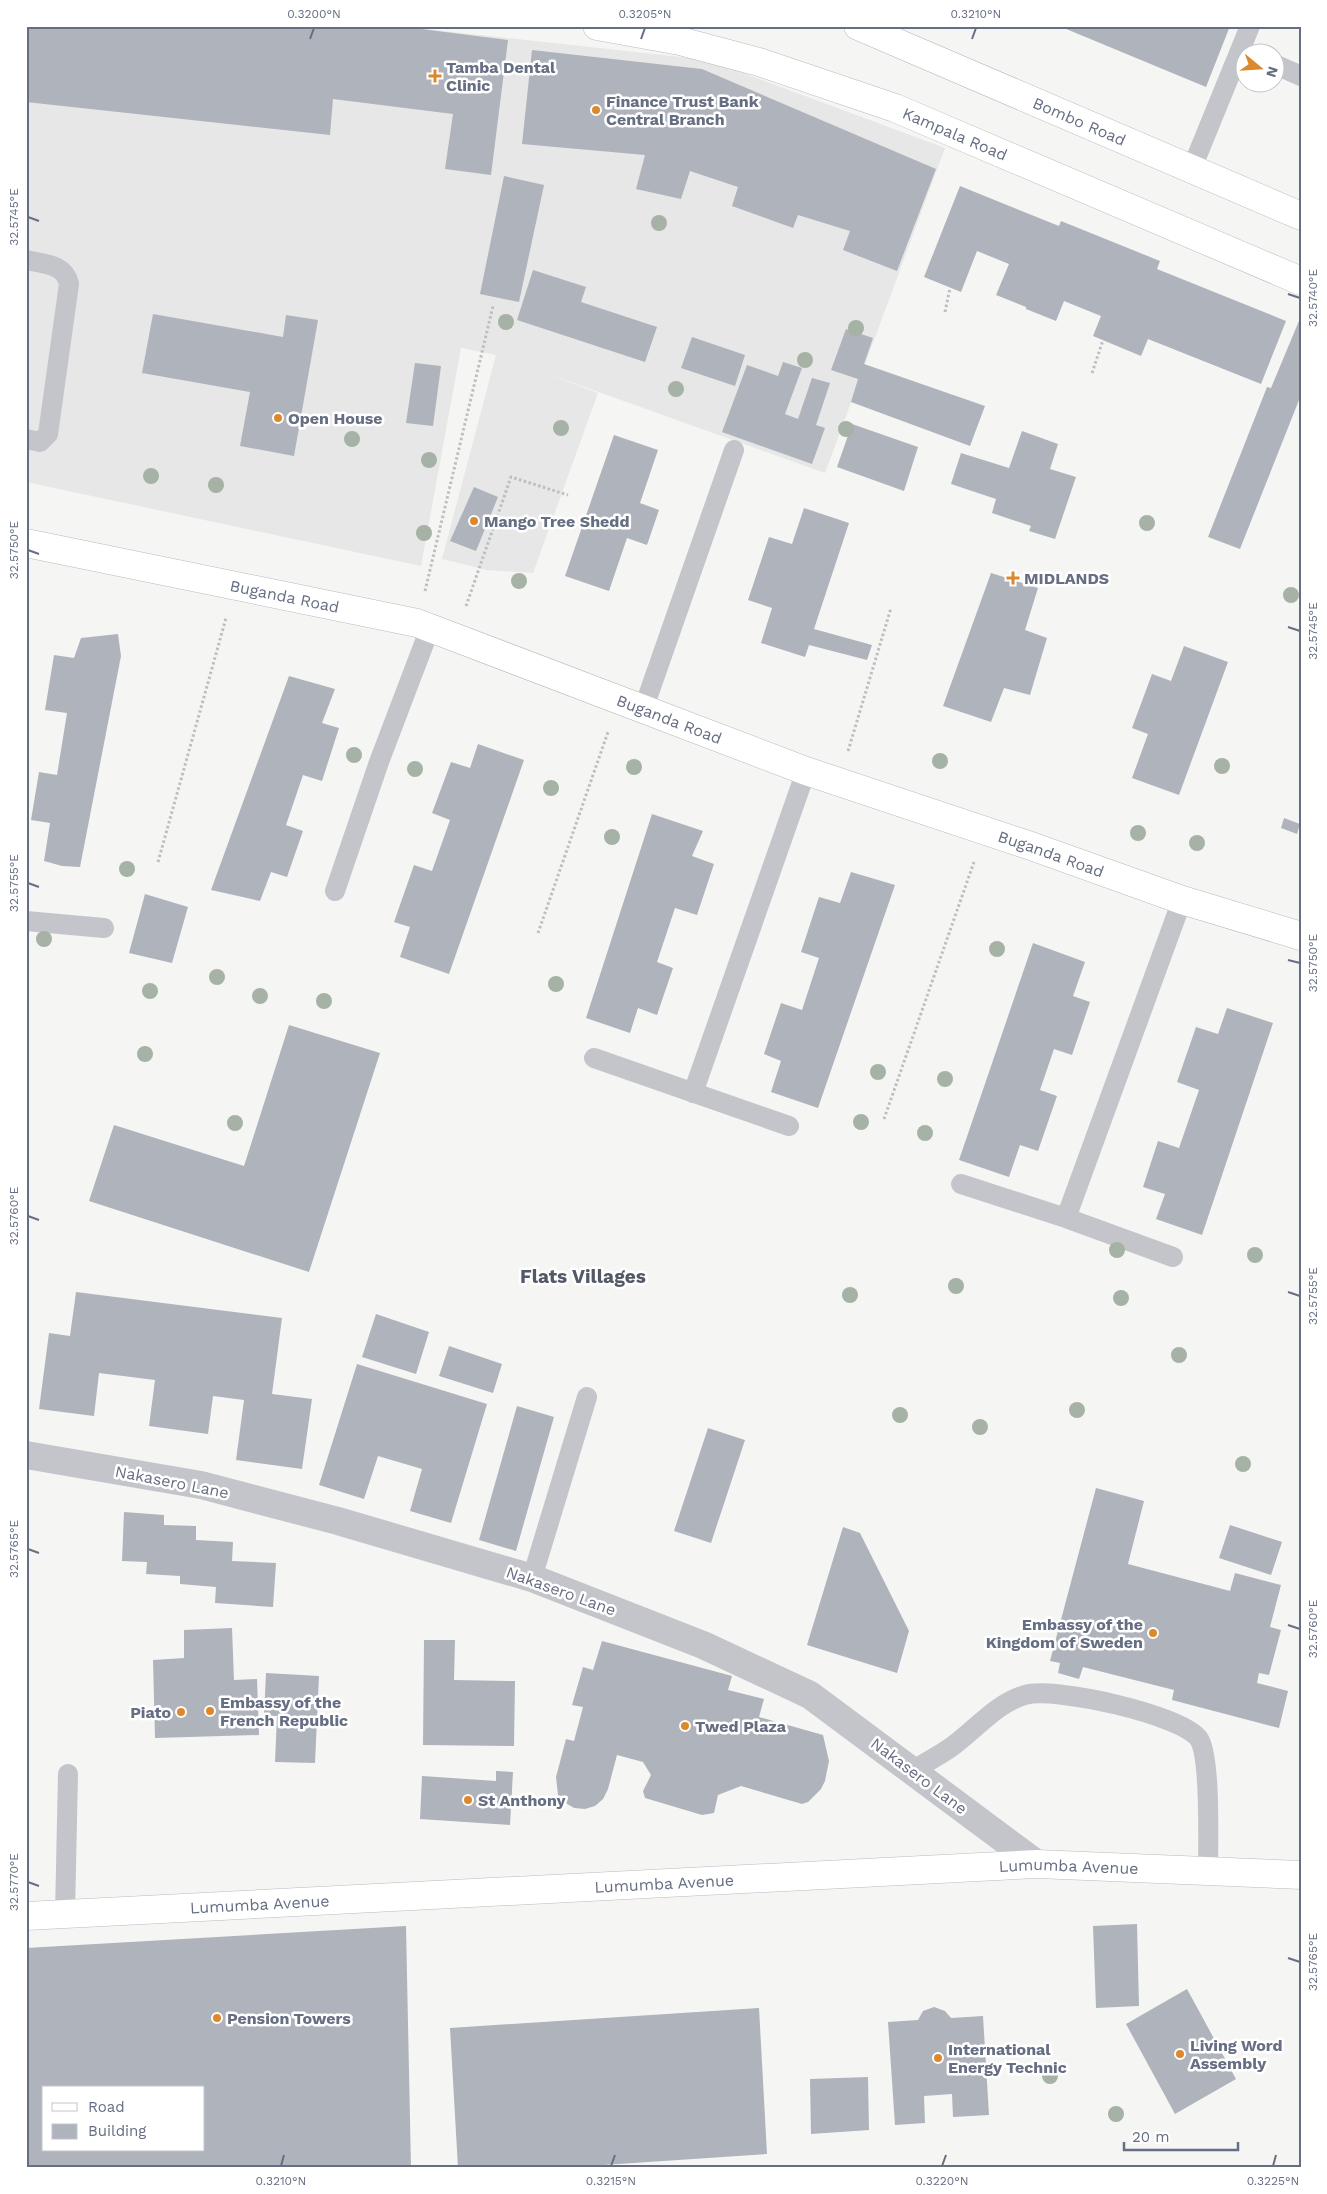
<svg xmlns="http://www.w3.org/2000/svg" width="1327" height="2194" font-family="'Work Sans',sans-serif">
<style>
.built{fill:#e6e7e6}
.building{fill:#afb3bb;fill-rule:evenodd}
.lines{fill:none;stroke-linecap:round;stroke-linejoin:round}
.secondary-casing{stroke:#b8bac0;stroke-width:29}
.primary-casing{stroke:#b9babf;stroke-width:29}
.path{stroke:#bdbec1;stroke-width:3;stroke-dasharray:2.5 2.5;stroke-linecap:butt}
.lane{stroke:#c4c5ca;stroke-width:20}
.street{stroke:#c4c5ca;stroke-width:28}
.secondary{stroke:#fff;stroke-width:28}
.primary{stroke:#fff;stroke-width:28}
.tree{fill:#a6b2a6}
.ticks{fill:none;stroke:#666e83;stroke-width:2}
.poi-dot{fill:#dc892d;stroke:#fff;stroke-width:2}
.labels{text-anchor:middle;dominant-baseline:central;stroke-width:5;stroke-linejoin:round;paint-order:stroke}
.poi-label{font-size:16px;font-weight:bold;fill:#666e83;stroke:#fff;text-anchor:start}
.street-label{font-size:16px;fill:#666e83;stroke:#fff}
.quarter-label{font-size:19px;font-weight:bold;fill:#545968;stroke:#fff}
.neatline{fill:none;stroke:#666e83;stroke-width:2}
.ticks-label{font-size:12px;text-anchor:middle;fill:#666e83}
</style>
<rect width="100%" height="100%" fill="#f5f6f3"/>
<path class="built" d="M26 26H398L708 60 945 148 825 473 540 371 598 393 533 573 487 570 442 559 496 355 461 348 421 566 26 482Z"/>
<path class="building" d="M26 26H398L508 40 491 175 445 169 453 114 333 99 330 135 26 102Z
M1059 26H1230L1206 87Z
M532 50 702 69 936 169 897 271 843 250 850 231 798 215 793 228 732 206 738 187 690 171 681 199 636 189 645 155 522 144Z
M504 176 544 185 519 302 480 294Z
M960 186 1059 226 1061 221 1160 261 1157 269 1286 321 1261 384 1148 339 1141 356 1093 336 1101 316 1064 301 1056 321 1026 309V307L996 295 1009 264 977 251 961 292 924 277Z
M533 270 586 287 581 302 657 327 645 362 517 320Z
M153 314 283 337 286 315 318 320 294 456 240 446 250 392 142 373Z
M1301 316V401L1299 400 1240 549 1208 537 1267 387 1271 388Z
M846 329 873 338 864 364 985 406 970 446 851 402 858 379 831 370Z
M692 337 745 355 735 386 681 368Z
M783 362 802 368 785 414 798 419 812 378 830 383 816 425 825 428 812 464 722 432 747 365 778 376Z
M415 363 441 366 433 426 406 423Z
M852 424 918 447 904 491 837 467Z
M1022 431 1058 444 1050 469 1076 477 1055 539 1029 531 1031 526 992 513 996 499 951 484 961 453 1009 468Z
M614 435 658 450 640 503 659 510 647 545 627 538 609 591 565 576Z
M474 487 498 497 476 551 450 541Z
M804 508 849 523 814 629 872 645 867 660 809 645 805 657 761 643 772 608 748 600 769 537 792 544Z
M991 573 1038 588 1025 630 1047 638 1030 695 1004 688 991 722 943 706Z
M118 634 121 656 80 867 62 866 44 861 50 823 31 820 39 772 57 775 67 713 45 710 54 655 74 658 81 638Z
M1184 646 1228 662 1179 795 1132 778 1148 734 1132 728 1152 674 1171 681Z
M289 676 335 689 322 723 339 728 322 781 303 775 286 825 303 831 287 877 271 872 260 901 211 890Z
M478 744 524 760 449 974 400 957 410 927 394 922 414 865 432 871 450 820 432 813 451 762 470 768Z
M652 814 703 831 692 856 714 864 697 915 675 908 657 962 673 968 657 1015 638 1008 630 1033 586 1018Z
M1284 818 1300 824 1297 834 1281 828Z
M851 872 895 885 818 1108 771 1092 781 1061 764 1054 781 1003 802 1010 819 958 801 952 819 897 840 903Z
M145 894 188 907 172 963 129 953Z
M1033 943 1085 962 1073 996 1090 1002 1072 1055 1054 1049 1040 1090 1057 1096 1038 1151 1020 1145 1009 1177 959 1160Z
M1227 1008 1273 1023 1202 1235 1156 1219 1165 1194 1143 1187 1158 1141 1179 1148 1199 1090 1177 1082 1196 1027 1218 1034Z
M289 1025 380 1053 309 1272 89 1201 114 1125 244 1166Z
M76 1292 282 1318 272 1394 312 1399 302 1469 236 1460 244 1400 213 1396 208 1434 149 1426 155 1380 99 1373 94 1416 39 1409 49 1333 70 1336Z
M376 1314 429 1332 416 1374 362 1357Z
M449 1346 502 1364 493 1393 439 1376Z
M357 1364 487 1404 451 1523 410 1511 422 1469 378 1456 364 1499 319 1485Z
M517 1406 554 1417 516 1551 479 1540Z
M708 1428 745 1440 711 1543 674 1531Z
M1096 1488 1144 1501 1128 1564 1230 1591 1235 1573 1281 1585 1270 1627 1281 1630 1269 1675 1259 1673 1257 1683 1288 1691 1279 1728 1172 1700 1174 1690 1083 1667 1079 1679 1058 1673 1060 1663 1050 1661Z
M124 1512 164 1515V1525L196 1526V1540L233 1542 232 1561 276 1563 273 1607 215 1603 216 1587 180 1584V1576L146 1574 147 1562 122 1561Z
M1230 1525 1282 1542 1271 1575 1219 1558Z
M843 1527 860 1533 909 1631 897 1673 807 1645Z
M232 1628 234 1680 257 1679 259 1735 155 1738 153 1660 184 1658V1630Z
M424 1640H455L454 1680 515 1681 514 1746 423 1745Z
M602 1641 732 1676 728 1690 764 1699 759 1717 823 1735 829 1761 825 1781 821 1789 808 1802 802 1804 741 1786 718 1795 714 1813 702 1815 645 1798 643 1791 651 1775 643 1762 617 1755 608 1789 603 1799 595 1806 585 1809 574 1808 564 1802 558 1795 556 1777 566 1739 574 1741 583 1707 572 1705 583 1667 593 1670Z
M266 1673 319 1676 315 1763 275 1762 277 1716H264Z
M496 1771 513 1772 510 1825 420 1819 422 1776 496 1781Z
M1137 1924 1139 2006 1096 2008 1093 1926Z
M406 1926 411 2168H26V1948ZM44 2088H204V2150H44Z
M1187 1989 1236 2079 1175 2114 1126 2024Z
M934 2007 945 2011 951 2018 983 2016 989 2115 953 2117 952 2094 924 2096 925 2123 895 2125 888 2022 918 2020 923 2011Z
M759 2008 767 2154 559 2168H458L450 2028Z
M868 2077 869 2130 811 2134 810 2079Z"/>
<g class="lines">
<defs>
<g id="secondary">
<path id="s1" d="M26 543 417 623 806 771 1031 846 1182 900 1301 936"/>
<path id="s2" d="M26 1916 1037 1864 1301 1875"/>
</g>
<g id="primary">
<path id="s3" d="M597 26 680 41 759 62 895 108 1301 281"/>
<path id="s4" d="M858 26 1301 216"/>
</g>
</defs>
<use href="#secondary" class="secondary-casing"/>
<use href="#primary" class="primary-casing"/>
<path class="path" d="M945 312 950 288
M1092 373 1103 340
M425 591 493 306
M466 606 511 477 568 495
M848 751 891 608
M158 862 226 618
M538 933 608 732
M884 1119 974 862"/>
<path class="lane" d="M1274 64 1301 76
M1192 168 1250 26
M26 260C44 264 65 264 69 284L48 434 40 442 26 439
M643 710 734 450
M335 891 379 762 430 628
M26 921 104 928
M594 1058 789 1126
M693 1093 806 771
M961 1184 1066 1218 1173 1257
M1066 1218 1182 900
M532 1578 587 1397
M912 1771C926 1762 941 1755 954 1745 977 1728 997 1703 1025 1695 1053 1686 1183 1715 1199 1739 1211 1758 1208 1845 1208 1871
M65 1914 68 1774"/>
<path class="street" d="M26 1455 201 1485 338 1521 532 1578 703 1645 810 1695 1037 1864"/>
<use href="#secondary" class="secondary"/>
<use href="#primary" class="primary"/>
</g>
<g class="tree">
<circle cx="659" cy="223" r="8"/>
<circle cx="506" cy="322" r="8"/>
<circle cx="856" cy="328" r="8"/>
<circle cx="805" cy="360" r="8"/>
<circle cx="676" cy="389" r="8"/>
<circle cx="561" cy="428" r="8"/>
<circle cx="846" cy="429" r="8"/>
<circle cx="352" cy="439" r="8"/>
<circle cx="429" cy="460" r="8"/>
<circle cx="151" cy="476" r="8"/>
<circle cx="216" cy="485" r="8"/>
<circle cx="1147" cy="523" r="8"/>
<circle cx="424" cy="533" r="8"/>
<circle cx="519" cy="581" r="8"/>
<circle cx="1291" cy="595" r="8"/>
<circle cx="354" cy="755" r="8"/>
<circle cx="940" cy="761" r="8"/>
<circle cx="1222" cy="766" r="8"/>
<circle cx="634" cy="767" r="8"/>
<circle cx="415" cy="769" r="8"/>
<circle cx="551" cy="788" r="8"/>
<circle cx="1138" cy="833" r="8"/>
<circle cx="612" cy="837" r="8"/>
<circle cx="1197" cy="843" r="8"/>
<circle cx="127" cy="869" r="8"/>
<circle cx="44" cy="939" r="8"/>
<circle cx="997" cy="949" r="8"/>
<circle cx="217" cy="977" r="8"/>
<circle cx="556" cy="984" r="8"/>
<circle cx="150" cy="991" r="8"/>
<circle cx="260" cy="996" r="8"/>
<circle cx="324" cy="1001" r="8"/>
<circle cx="145" cy="1054" r="8"/>
<circle cx="878" cy="1072" r="8"/>
<circle cx="945" cy="1079" r="8"/>
<circle cx="861" cy="1122" r="8"/>
<circle cx="235" cy="1123" r="8"/>
<circle cx="925" cy="1133" r="8"/>
<circle cx="1117" cy="1250" r="8"/>
<circle cx="1255" cy="1255" r="8"/>
<circle cx="956" cy="1286" r="8"/>
<circle cx="850" cy="1295" r="8"/>
<circle cx="1121" cy="1298" r="8"/>
<circle cx="1179" cy="1355" r="8"/>
<circle cx="1077" cy="1410" r="8"/>
<circle cx="900" cy="1415" r="8"/>
<circle cx="980" cy="1427" r="8"/>
<circle cx="1243" cy="1464" r="8"/>
<circle cx="1050" cy="2076" r="8"/>
<circle cx="1116" cy="2114" r="8"/>
</g>
<path class="ticks" d="M310 39 314 28M641 39 645 28M972 39 976 28M28 217 39 221M1288 294 1300 298M28 550 39 554M1288 627 1300 631M28 883 39 887M1288 960 1300 963M28 1216 39 1220M1288 1292 1300 1296M28 1549 39 1553M1288 1625 1300 1629M28 1882 39 1886M1288 1958 1300 1962M281 2166 284 2155M611 2166 615 2155M942 2166 946 2155M1273 2166 1276 2155"/>
<g class="poi-dot">
<path d="M432.5 68.5h5v5h5v5h-5v5h-5v-5h-5v-5h5z"/>
<circle cx="596" cy="110" r="5"/>
<circle cx="278" cy="418" r="5"/>
<circle cx="474" cy="521" r="5"/>
<path d="M1010.5 570.5h5v5h5v5h-5v5h-5v-5h-5v-5h5z"/>
<circle cx="1153" cy="1633" r="5"/>
<circle cx="210" cy="1711" r="5"/>
<circle cx="181" cy="1712" r="5"/>
<circle cx="685" cy="1726" r="5"/>
<circle cx="468" cy="1800" r="5"/>
<circle cx="217" cy="2018" r="5"/>
<circle cx="1180" cy="2054" r="5"/>
<circle cx="938" cy="2058" r="5"/>
</g>
<g class="labels">
<g class="poi-label">
<text x="446" y="67">Tamba Dental<tspan x="446" dy="18">Clinic</tspan></text>
<text x="606" y="101">Finance Trust Bank<tspan x="606" dy="18">Central Branch</tspan></text>
<text x="288" y="418">Open House</text>
<text x="484" y="521">Mango Tree Shedd</text>
<text x="1024" y="578">MIDLANDS</text>
<text x="1143" y="1624" text-anchor="end">Embassy of the<tspan x="1143" dy="18">Kingdom of Sweden</tspan></text>
<text x="220" y="1702">Embassy of the<tspan x="220" dy="18">French Republic</tspan></text>
<text x="171" y="1712" text-anchor="end">Piato</text>
<text x="695" y="1726">Twed Plaza</text>
<text x="478" y="1800">St Anthony</text>
<text x="227" y="2018">Pension Towers</text>
<text x="1190" y="2045">Living Word<tspan x="1190" dy="18">Assembly</tspan></text>
<text x="948" y="2049">International<tspan x="948" dy="18">Energy Technic</tspan></text>
</g>
<g class="street-label">
<text stroke="none"><textPath href="#s4" startOffset="241">Bombo Road</textPath></text>
<text stroke="none"><textPath href="#s3" startOffset="375">Kampala Road</textPath></text>
<text stroke="none"><textPath href="#s1" startOffset="264">Buganda Road</textPath></text>
<text stroke="none"><textPath href="#s1" startOffset="669">Buganda Road</textPath></text>
<text stroke="none"><textPath href="#s1" startOffset="1074">Buganda Road</textPath></text>
<text transform="translate(172 1482) rotate(11)">Nakasero Lane</text>
<text transform="translate(561 1591) rotate(20)">Nakasero Lane</text>
<text transform="translate(919 1776) rotate(37)">Nakasero Lane</text>
<text stroke="none"><textPath href="#s2" startOffset="1044">Lumumba Avenue</textPath></text>
<text stroke="none"><textPath href="#s2" startOffset="639">Lumumba Avenue</textPath></text>
<text stroke="none"><textPath href="#s2" startOffset="234">Lumumba Avenue</textPath></text>
</g>
<g class="quarter-label">
<text x="583" y="1276">Flats Villages</text>
</g>
</g>
<rect width="1327" height="2194" fill="none" stroke="#ffffff" stroke-width="55"/>
<rect x="42" y="2086" width="162" height="65" fill="#ffffff" stroke="#c2c5cd"/>
<rect x="52" y="2103" width="25" height="8" fill="#ffffff" stroke="#c2c5cd"/>
<text x="88" y="2112" font-size="15" fill="#666e83">Road</text>
<rect x="52" y="2124" width="25" height="15" fill="#afb3bb" stroke="#c2c5cd"/>
<text x="88" y="2136" font-size="15" fill="#666e83">Building</text>
<g transform="translate(1260 68) rotate(108)"><circle r="24" fill="#ffffff" stroke="#c2c5cd"/>
<path d="M0-4L9 19L0 12L-9 19Z" fill="#dc892d"/>
<text y="-8" font-size="14" font-weight="bold" text-anchor="middle" fill="#666e83">N</text>
</g>
<path d="M1124 2142v8h114v-8" fill="none" stroke="#666e83" stroke-width="2.5"/>
<text x="1132" y="2142" font-size="15" fill="#666e83" stroke="#ffffff" stroke-width="4" paint-order="stroke">20 m</text>
<rect x="28" y="28" width="1272" height="2138" class="neatline"/>
<g class="ticks-label">
<text x="314" y="18">0.3200°N</text>
<text x="645" y="18">0.3205°N</text>
<text x="976" y="18">0.3210°N</text>
<text transform="translate(14 217) rotate(-90)" y="4">32.5745°E</text>
<text transform="translate(1313 298) rotate(-90)" y="4">32.5740°E</text>
<text transform="translate(14 550) rotate(-90)" y="4">32.5750°E</text>
<text transform="translate(1313 631) rotate(-90)" y="4">32.5745°E</text>
<text transform="translate(14 883) rotate(-90)" y="4">32.5755°E</text>
<text transform="translate(1313 963) rotate(-90)" y="4">32.5750°E</text>
<text transform="translate(14 1216) rotate(-90)" y="4">32.5760°E</text>
<text transform="translate(1313 1296) rotate(-90)" y="4">32.5755°E</text>
<text transform="translate(14 1549) rotate(-90)" y="4">32.5765°E</text>
<text transform="translate(1313 1629) rotate(-90)" y="4">32.5760°E</text>
<text transform="translate(14 1882) rotate(-90)" y="4">32.5770°E</text>
<text transform="translate(1313 1962) rotate(-90)" y="4">32.5765°E</text>
<text x="281" y="2185">0.3210°N</text>
<text x="611" y="2185">0.3215°N</text>
<text x="942" y="2185">0.3220°N</text>
<text x="1273" y="2185">0.3225°N</text>
</g>
</svg>
